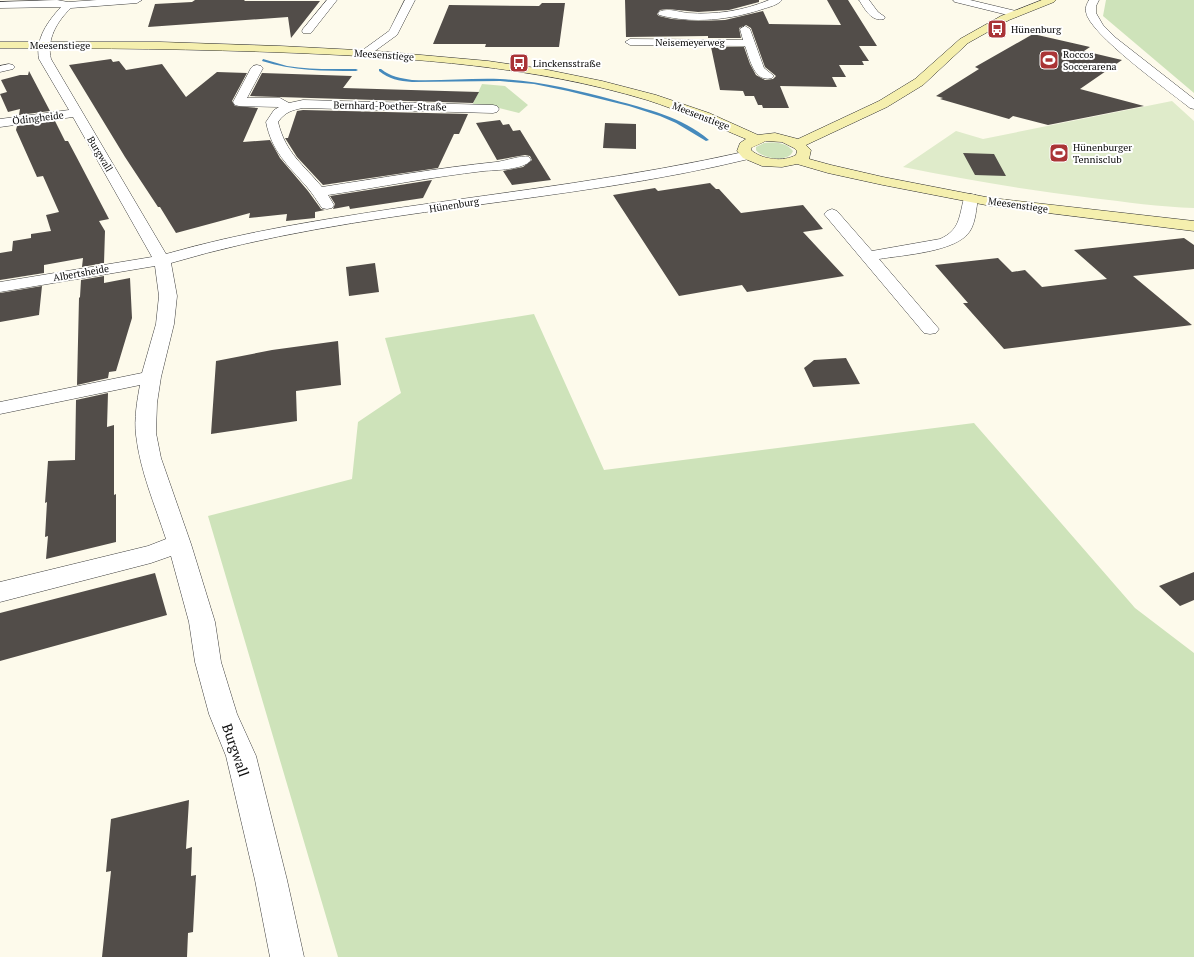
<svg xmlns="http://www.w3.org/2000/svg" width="1194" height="957" font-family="'PT Serif',serif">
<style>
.green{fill:#cee3ba}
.pitch{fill:#dfebca}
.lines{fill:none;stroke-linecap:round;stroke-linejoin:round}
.stream{fill:#468abc;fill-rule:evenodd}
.building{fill:#524d49}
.street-casing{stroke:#3e3e3e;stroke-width:1}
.secondary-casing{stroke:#2d2d2d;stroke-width:1}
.street{fill:#fff;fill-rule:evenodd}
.secondary{fill:#f5efae;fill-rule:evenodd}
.labels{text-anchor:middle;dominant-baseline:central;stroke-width:4;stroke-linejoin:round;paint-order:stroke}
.far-poi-label{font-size:10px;fill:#0b0b0b;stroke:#fff;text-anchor:start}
.far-street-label{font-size:10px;fill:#0b0b0b;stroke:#fff}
.near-street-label{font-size:14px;fill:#0b0b0b;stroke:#fff}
</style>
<rect width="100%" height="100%" fill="#fdfaeb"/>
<path class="green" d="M1106 0H1194V93L1103 16Z
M482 84 505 86 528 105 519 113 499 108 472 106Z
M764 143C774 142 786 142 793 151 789 163 762 159 756 150V147Z
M534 314 604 470 974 423 1135 608 1194 653V957H338L208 516 352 479 358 422 401 393 385 338Z"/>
<path class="pitch" d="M1172 101 1194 121V208C1160 207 1126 202 1092 198 1028 190 966 180 903 167L956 131 983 139Z"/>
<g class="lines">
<path class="stream" d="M263 59C271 61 279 64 287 66 310 70 333 69 356 69L358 70 356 71C324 71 293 71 262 61Z
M379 69H381C391 77 400 78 412 80 442 81 471 78 500 79 539 81 577 90 614 100 647 109 682 117 709 140L706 141 676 123 660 116 629 106 568 91 534 84 500 81 412 82C399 81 389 79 379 71Z"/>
</g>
<path class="building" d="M195 0H245L244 1H320L291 38 288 17 148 27 155 4 192 2Z
M625 0H759V2L729 10 698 12 667 9 660 10 657 14 659 16 672 19 698 21 725 20 763 11 769 24 841 25 827 0H848L877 46H859L869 61H862L864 65H839L846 77H832L837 87 780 86 789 108H763L762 105H758L754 96H745L743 91 720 90 711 47H744L750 64 756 75 765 80 773 79 776 76 765 67 751 28 746 25 739 28 741 38H708V36L626 37Z
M542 3H565L559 47H485L486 44H433L449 5 539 6Z
M1033 34 1090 47 1084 51 1122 60 1080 89 1144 106 1048 125 1013 116 1009 119 940 99 943 98 936 96 979 69 975 67Z
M111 59 113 62 119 61 126 70 162 64 186 97 217 72 247 73 232 101 235 106 258 108 243 142 270 140 280 158 308 191 321 209 325 210 315 212V218L286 221 287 214 249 218 250 213 176 233 160 207H158L125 157 69 65Z
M29 71 50 111 19 115 20 109 8 112 0 94 7 92 1 80 20 75H28Z
M262 73 352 76 343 88 479 92 473 103 250 96Z
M303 110 468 114 459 134H454L438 168 323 185 297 157 285 138H288L297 111Z
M500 120 503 125 509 124 513 131 520 130 551 180 512 185 503 171 523 167 532 160 530 156 525 155 497 160 476 123Z
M55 121 65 141H68L76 156 109 219 99 221 105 231 104 263 82 267 83 258 44 265V273L0 280V253L12 251 13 241 31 238V234L51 231 46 215 59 212 43 176 37 177 16 130 17 126Z
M605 123 636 124V149L603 148Z
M963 153 994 154 1006 176 975 175Z
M432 180 423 198 350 209 349 206 333 209 335 204 330 196Z
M710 183 716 189H719L741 213 803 205 823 229 803 232 844 276 747 292 742 285 679 296 613 195 655 188 658 191Z
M1184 238 1194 245V269L1133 276 1192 325 1004 349 963 303H968L935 265 998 258 1012 272 1025 270 1042 287 1107 279 1074 250Z
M375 263 379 292 349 296 346 267Z
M104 276V283L130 278 132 318 116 371 109 372 108 378 77 385 79 298 80 297 81 280Z
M42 286 39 315 0 322V293Z
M338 341 341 385 296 391 297 421 211 434 216 361 272 350Z
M846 358 860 384 813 387 804 368 814 360Z
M108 393 107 427 114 425V495L116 494V542L46 559 48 536 45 537 47 502 45 503 48 461 75 460 76 400Z
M1194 572V600L1180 606 1159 586Z
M155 573 167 615 0 661V613Z
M189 800 186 849 192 847 191 876 196 875 193 932 188 933 187 957H102L111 871 106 872 111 819Z"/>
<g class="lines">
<defs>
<path id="street" d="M57 0 68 2 97 0H142L137 3 71 8C57 21 46 40 51 59L166 254C242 232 320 220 398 208 515 191 633 177 748 151L753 152 755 155 753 158C562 205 360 207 171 263L177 296 174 324 161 377 157 403 156 433 161 458 191 544 215 622 221 662 237 714 256 756 287 880 304 957H270L255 880 226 756 209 714 195 662 189 622 171 556 151 563 0 602V582L148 546 166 539C155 505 140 471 136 435 134 419 137 401 140 385L0 414V402L142 373 156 324 159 296 155 266 0 292V282L152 257 73 117 0 127V119L69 110 39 59C35 39 48 21 61 7L0 8V2Z
M327 0H337L311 33H303L302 31 303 29Z
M405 0H415L397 35 368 56H360L358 54 360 52 389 31Z
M769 0H782C778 5 769 7 763 9 730 20 693 24 659 15L658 13C663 7 680 12 687 13 715 15 743 11 769 0Z
M859 0H869L878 12 885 17 884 19C871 22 865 9 859 0Z
M953 0H970L1020 12 1021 14 1016 17 955 2Z
M1089 0H1099L1096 6V13L1103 25 1116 38 1194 99V109L1190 108C1169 91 1089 34 1086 12 1085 7 1087 4 1089 0Z
M745 26 750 29 764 68 774 76 772 78C754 83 750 59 745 46L630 45 625 42 630 39 743 40 740 29Z
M9 64 13 65 15 67 13 69 0 72V66Z
M257 65 261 66 263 68 247 98H280L289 103 303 100 493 105 497 106 499 109 497 112 493 113 303 108C292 110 285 112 278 122 286 154 303 164 322 187 380 178 438 168 496 162 506 161 520 155 529 157L531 160C524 170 495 170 484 171 432 177 380 187 328 195L334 205 332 208 327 209 322 208C317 201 313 194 307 187 288 165 272 152 266 122L274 110 279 107 239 106 235 105 233 102 251 68 253 66Z
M971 194 976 195 978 198C976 209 976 221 970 231 957 252 903 255 879 259L939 329 936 333 930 334 924 333 824 214 827 211 832 209 837 211 872 251 940 239C960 230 959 217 964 198L966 195Z"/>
<path id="secondary" d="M1042 0H1056L1054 2 1009 20 968 43 923 85 887 107 806 145 811 150 809 159 831 165 883 177 991 198 1194 221V231L991 206 883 185 828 173 797 164 782 167 762 166 743 158 737 151 740 143 746 139C713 125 681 111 647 100 534 66 414 58 297 53 198 49 99 48 0 48V42H160L280 46 376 51 488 61 543 69 602 81 656 95 709 113 758 135 775 133 798 139 879 101 915 79 960 39 1001 16ZM766 141 782 142 794 148 797 151 796 155C784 162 762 160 751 150V148Z"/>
</defs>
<use href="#street" class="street-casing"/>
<use href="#secondary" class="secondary-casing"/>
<use href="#street" class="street"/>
<use href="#secondary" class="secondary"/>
</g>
<defs>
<symbol id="bus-square" viewBox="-11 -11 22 22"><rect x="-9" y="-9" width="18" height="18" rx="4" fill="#aa3436" stroke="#fff"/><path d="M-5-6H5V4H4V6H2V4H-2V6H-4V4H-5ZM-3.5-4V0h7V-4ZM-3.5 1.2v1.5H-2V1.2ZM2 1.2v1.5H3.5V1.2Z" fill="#fff"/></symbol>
<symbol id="stadium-square" viewBox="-11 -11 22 22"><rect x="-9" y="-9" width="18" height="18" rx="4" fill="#aa3436" stroke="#fff"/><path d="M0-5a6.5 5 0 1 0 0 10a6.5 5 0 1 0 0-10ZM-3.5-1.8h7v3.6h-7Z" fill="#fff"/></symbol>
</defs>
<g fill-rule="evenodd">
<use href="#bus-square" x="986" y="18" width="22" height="22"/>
<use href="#stadium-square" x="1038" y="49" width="22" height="22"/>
<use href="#bus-square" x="508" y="52" width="22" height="22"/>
<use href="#stadium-square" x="1048" y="142" width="22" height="22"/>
</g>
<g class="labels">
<g class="far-poi-label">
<text x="1011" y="29">Hünenburg</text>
<text x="1063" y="54">Roccos<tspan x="1063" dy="12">Soccerarena</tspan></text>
<text x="533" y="63">Linckensstraße</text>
<text x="1073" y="147">Hünenburger<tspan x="1073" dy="12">Tennisclub</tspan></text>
</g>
<g class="far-street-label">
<text x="690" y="42">Neisemeyerweg</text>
<text x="60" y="45">Meesenstiege</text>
<text transform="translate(384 55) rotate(4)">Meesenstiege</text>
<text transform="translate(390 106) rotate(1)">Bernhard-Poether-Straße</text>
<text transform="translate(701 116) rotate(21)">Meesenstiege</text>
<text transform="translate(38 118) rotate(-7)">Ödingheide</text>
<text transform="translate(100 154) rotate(59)">Burgwall</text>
<text transform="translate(454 205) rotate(-9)">Hünenburg</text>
<text transform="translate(1018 205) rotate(8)">Meesenstiege</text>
<text transform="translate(81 273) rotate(-10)">Albertsheide</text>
</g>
<g class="near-street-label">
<text transform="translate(236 750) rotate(71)">Burgwall</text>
</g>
</g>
</svg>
